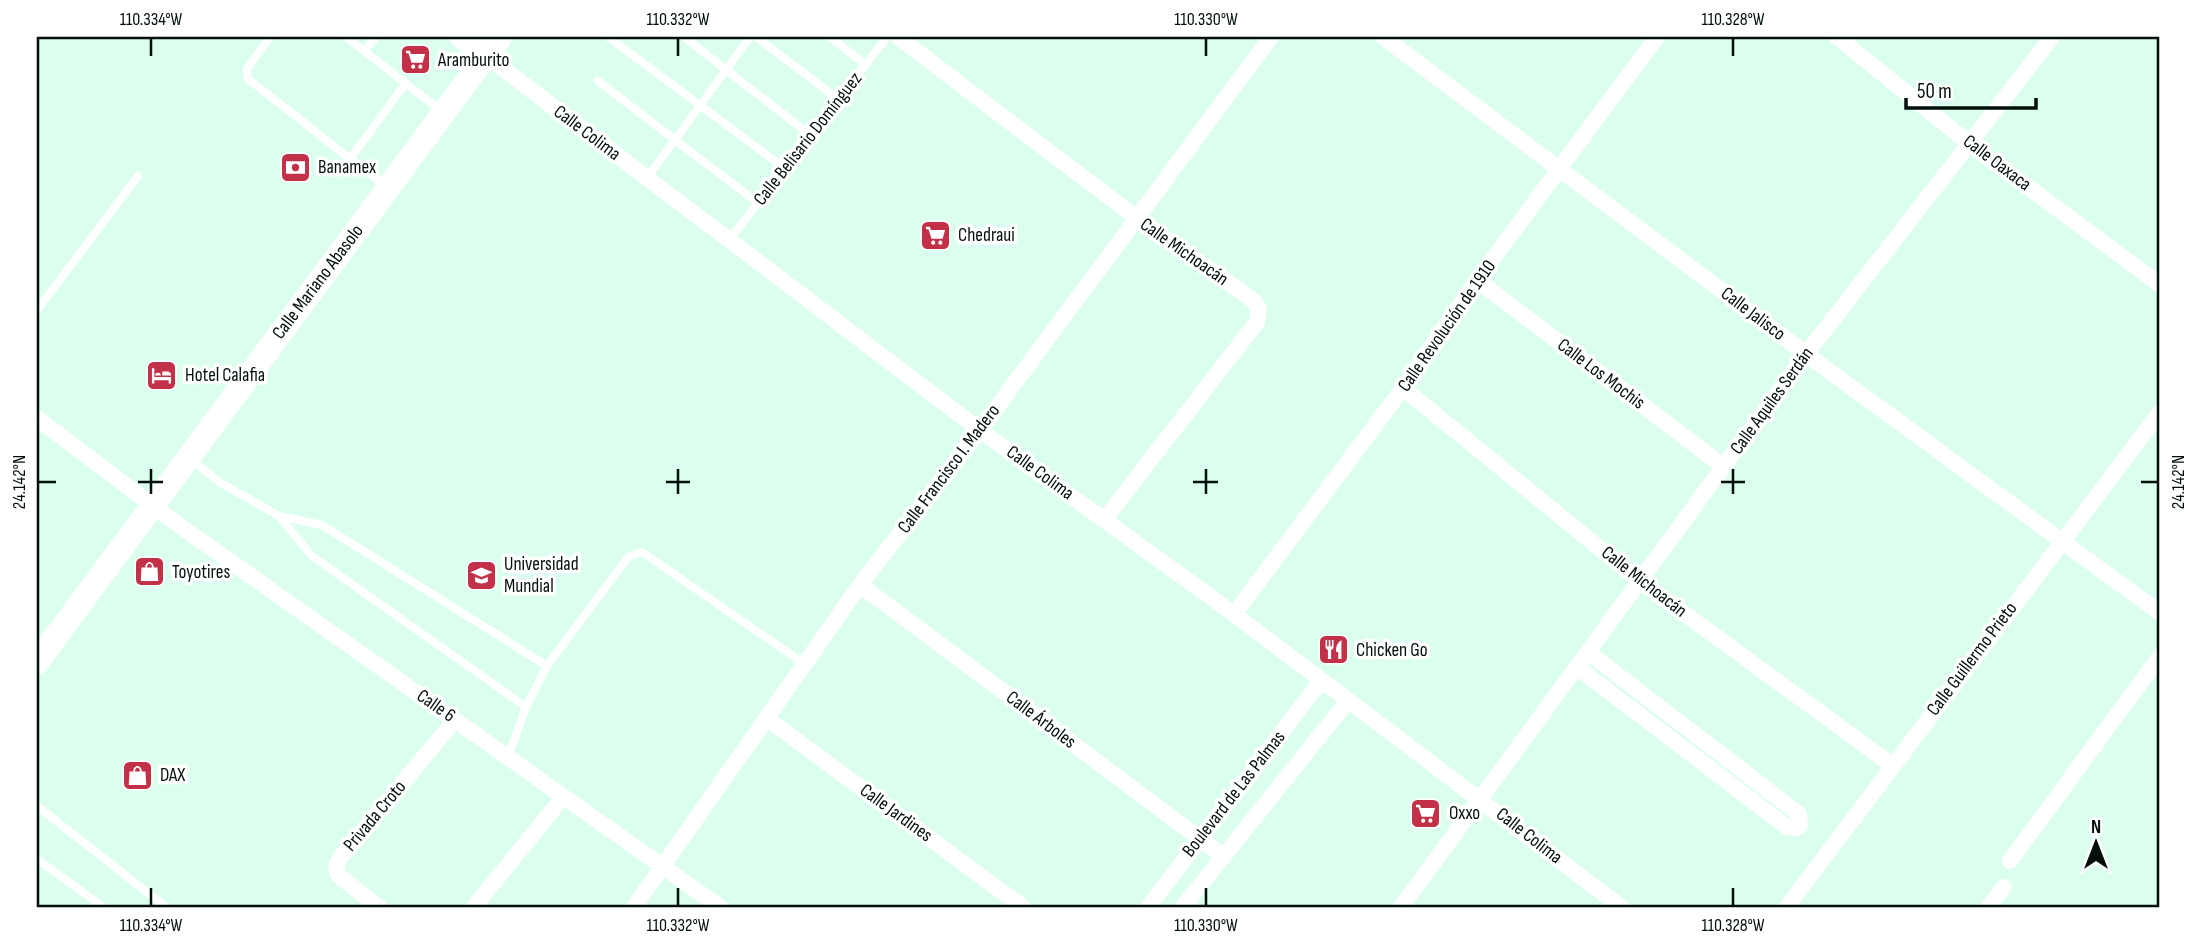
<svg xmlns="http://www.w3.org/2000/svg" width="2197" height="944" font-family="'Sofia Sans Condensed',sans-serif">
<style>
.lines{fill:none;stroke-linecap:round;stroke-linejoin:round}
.lane{stroke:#fff;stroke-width:8}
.street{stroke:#fff;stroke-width:16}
.secondary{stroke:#fff;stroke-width:23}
.primary{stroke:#fff;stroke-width:24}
.ticks{fill:none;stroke:#020f0a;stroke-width:2.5}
.labels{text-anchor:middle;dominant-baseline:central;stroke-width:7;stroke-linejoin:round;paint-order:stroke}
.poi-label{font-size:19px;fill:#020f0a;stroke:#fff;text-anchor:start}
.street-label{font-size:19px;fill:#020f0a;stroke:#fff}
.neatline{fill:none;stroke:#020f0a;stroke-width:2.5}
.ticks-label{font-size:18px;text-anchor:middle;fill:#020f0a}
</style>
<rect width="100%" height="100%" fill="#dcfeef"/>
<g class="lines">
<path class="lane" d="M270 37 247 69 248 79 385 186
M346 37 440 110
M608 37 786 169
M684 37 810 135
M756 37 838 99
M830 37 866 65
M364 51 376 37
M598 81 758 203
M350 159 406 83
M647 178 750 37
M729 240 887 37
M37 310 138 176
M190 459 221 483 279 516 312 556 526 707 508 757
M279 516 322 525 547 666
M526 707 547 666 629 556 642 552 806 665
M37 806 166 907
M37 859 103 907"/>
<path class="street" d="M898 37 1138 219 1253 300 1259 309 1257 322 1104 520
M1383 37 1806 354 2160 613
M1837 37 1970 144 2160 285
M486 56 980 430 1234 614 1621 907
M1477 280 1724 467
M1403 388 1641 582 1892 765
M37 418 180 526 720 907
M860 585 1222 855
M1234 614 1403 388 1477 280 1657 37
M1578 668 1787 827 1796 828 1800 825 1799 814 1589 653
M769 720 1023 907
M2010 861 2160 656
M379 907 339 876 336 867 340 858 455 720
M474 907 563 797
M634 907 860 585 980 430 1271 37
M1148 907 1321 681
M1183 907 1347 702
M1401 907 1806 354 2052 37
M1787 907 2160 412
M1988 907 2004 887"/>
<path class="secondary" d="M461 37 486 56"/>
<path class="primary" d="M37 662 500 37"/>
</g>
<path class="ticks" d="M151 38V56M678 38V56M1206 38V56M1733 38V56M151 469V494M678 469V494M1206 469V494M1733 469V494M38 482H56M138 482H163M666 482H690M1193 482H1218M1721 482H1745M2141 482H2158M151 888V906M678 888V906M1206 888V906M1733 888V906"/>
<defs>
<symbol id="supermarket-square" viewBox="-11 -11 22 22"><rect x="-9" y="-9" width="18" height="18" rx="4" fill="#c23147" stroke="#fff"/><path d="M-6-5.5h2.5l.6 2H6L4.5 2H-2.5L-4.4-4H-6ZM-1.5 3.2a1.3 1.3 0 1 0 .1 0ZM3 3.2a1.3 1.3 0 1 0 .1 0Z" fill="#fff"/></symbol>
<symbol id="bank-square" viewBox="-11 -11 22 22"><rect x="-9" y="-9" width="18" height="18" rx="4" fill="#c23147" stroke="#fff"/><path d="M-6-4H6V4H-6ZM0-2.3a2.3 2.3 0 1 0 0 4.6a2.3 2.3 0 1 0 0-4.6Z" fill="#fff"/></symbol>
<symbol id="hotel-square" viewBox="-11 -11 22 22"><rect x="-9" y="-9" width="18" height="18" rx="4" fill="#c23147" stroke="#fff"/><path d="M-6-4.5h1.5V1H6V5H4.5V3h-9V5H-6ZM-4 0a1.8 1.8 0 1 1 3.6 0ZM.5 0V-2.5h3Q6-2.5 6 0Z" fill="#fff"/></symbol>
<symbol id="shop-square" viewBox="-11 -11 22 22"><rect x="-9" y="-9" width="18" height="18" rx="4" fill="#c23147" stroke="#fff"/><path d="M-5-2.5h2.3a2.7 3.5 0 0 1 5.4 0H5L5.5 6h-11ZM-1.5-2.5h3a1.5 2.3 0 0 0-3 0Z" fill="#fff"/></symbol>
<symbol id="university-square" viewBox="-11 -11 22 22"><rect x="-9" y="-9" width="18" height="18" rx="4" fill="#c23147" stroke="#fff"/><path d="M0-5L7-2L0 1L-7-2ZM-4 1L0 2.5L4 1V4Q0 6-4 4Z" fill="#fff"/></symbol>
<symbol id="restaurant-square" viewBox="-11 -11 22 22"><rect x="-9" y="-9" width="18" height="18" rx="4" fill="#c23147" stroke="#fff"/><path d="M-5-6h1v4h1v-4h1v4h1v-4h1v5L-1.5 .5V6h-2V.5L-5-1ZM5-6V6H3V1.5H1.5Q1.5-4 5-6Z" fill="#fff"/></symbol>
</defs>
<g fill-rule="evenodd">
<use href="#supermarket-square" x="398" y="42" width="35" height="35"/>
<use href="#bank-square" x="278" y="150" width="35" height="35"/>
<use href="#supermarket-square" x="918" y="218" width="35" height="35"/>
<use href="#hotel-square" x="144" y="358" width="35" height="35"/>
<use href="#shop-square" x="132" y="554" width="35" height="35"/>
<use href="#university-square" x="464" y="558" width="35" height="35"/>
<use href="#restaurant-square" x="1316" y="632" width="35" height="35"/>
<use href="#shop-square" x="120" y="758" width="35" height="35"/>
<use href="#supermarket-square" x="1408" y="796" width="35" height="35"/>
</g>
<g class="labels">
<g class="poi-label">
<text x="438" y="60">Aramburito</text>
<text x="318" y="167">Banamex</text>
<text x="958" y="235">Chedraui</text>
<text x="185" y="375">Hotel Calafia</text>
<text x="504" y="564">Universidad<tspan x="504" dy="22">Mundial</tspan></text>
<text x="172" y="572">Toyotires</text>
<text x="1356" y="650">Chicken Go</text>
<text x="160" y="775">DAX</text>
<text x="1449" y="813">Oxxo</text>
</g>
<g class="street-label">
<text transform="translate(587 133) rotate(37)">Calle Colima</text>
<text transform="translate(808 139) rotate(-52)">Calle Belisario Domínguez</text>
<text transform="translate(1997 163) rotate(37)">Calle Oaxaca</text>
<text transform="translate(1184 252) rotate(35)">Calle Michoacán</text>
<text transform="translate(318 282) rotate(-53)">Calle Mariano Abasolo</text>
<text transform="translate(1753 314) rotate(37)">Calle Jalisco</text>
<text transform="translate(1447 326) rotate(-55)">Calle Revolución de 1910</text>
<text transform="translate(1601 374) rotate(37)">Calle Los Mochis</text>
<text transform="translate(1772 401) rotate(-54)">Calle Aquiles Serdán</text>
<text transform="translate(949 469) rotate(-53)">Calle Francisco I. Madero</text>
<text transform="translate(1040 473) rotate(36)">Calle Colima</text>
<text transform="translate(1644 582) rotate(38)">Calle Michoacán</text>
<text transform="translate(1972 659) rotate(-53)">Calle Guillermo Prieto</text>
<text transform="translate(436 706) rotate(35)">Calle 6</text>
<text transform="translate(1041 720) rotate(37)">Calle Árboles</text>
<text transform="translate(1234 794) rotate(-52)">Boulevard de Las Palmas</text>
<text transform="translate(896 813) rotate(36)">Calle Jardines</text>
<text transform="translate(375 816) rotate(-50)">Privada Croto</text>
<text transform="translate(1529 836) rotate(38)">Calle Colima</text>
</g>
</g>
<rect width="2197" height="944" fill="none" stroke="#ffffff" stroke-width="77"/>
<g transform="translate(2096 843)" stroke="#ffffff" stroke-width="5" paint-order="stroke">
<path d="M0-5L12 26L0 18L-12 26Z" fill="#020f0a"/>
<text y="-10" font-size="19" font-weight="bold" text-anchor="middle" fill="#020f0a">N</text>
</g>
<path d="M1906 98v10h130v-10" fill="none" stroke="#020f0a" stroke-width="3.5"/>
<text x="1917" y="98" font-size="21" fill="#020f0a" stroke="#ffffff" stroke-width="5" paint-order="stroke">50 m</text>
<rect x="38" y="38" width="2120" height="868" class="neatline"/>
<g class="ticks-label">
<text x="151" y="25">110.334°W</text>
<text x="678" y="25">110.332°W</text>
<text x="1206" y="25">110.330°W</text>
<text x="1733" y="25">110.328°W</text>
<text transform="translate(19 482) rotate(-90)" y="6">24.142°N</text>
<text transform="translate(2178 482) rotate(-90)" y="6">24.142°N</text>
<text x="151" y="931">110.334°W</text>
<text x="678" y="931">110.332°W</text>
<text x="1206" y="931">110.330°W</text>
<text x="1733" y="931">110.328°W</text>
</g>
</svg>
